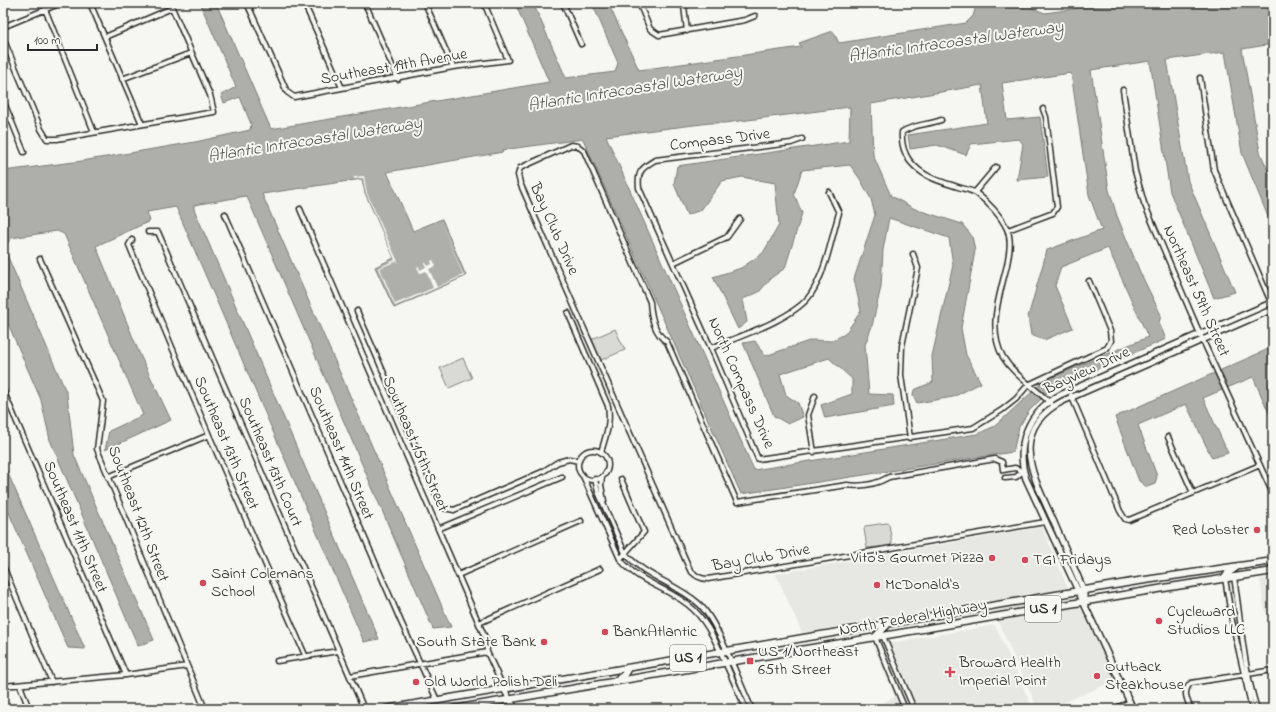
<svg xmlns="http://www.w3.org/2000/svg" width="1276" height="712" font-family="'Indie Flower',sans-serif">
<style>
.built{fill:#e7e7e3}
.green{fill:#d9d9d5;stroke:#828280}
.water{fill:#aeaeab;stroke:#7a7a78;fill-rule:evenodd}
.pier{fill:#f6f6f2}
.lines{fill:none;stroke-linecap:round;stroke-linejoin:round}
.minor-casing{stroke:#2b2b2b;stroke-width:7}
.tertiary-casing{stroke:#2b2b2b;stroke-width:8}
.primary-casing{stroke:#2b2b2b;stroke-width:9}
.minor{stroke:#f6f6f2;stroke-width:4}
.tertiary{stroke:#f6f6f2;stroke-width:5}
.primary{stroke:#f6f6f2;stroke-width:6}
.poi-dot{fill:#d1495b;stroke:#f6f6f2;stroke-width:1.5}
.labels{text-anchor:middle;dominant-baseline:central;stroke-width:4;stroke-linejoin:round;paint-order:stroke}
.shield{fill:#f6f6f2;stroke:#686867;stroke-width:1}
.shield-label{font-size:15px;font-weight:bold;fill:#2b2b2b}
.street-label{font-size:16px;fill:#2b2b2b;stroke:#f6f6f2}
.poi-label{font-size:16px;fill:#2b2b2b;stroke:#f6f6f2;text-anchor:start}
.water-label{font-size:17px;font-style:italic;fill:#525251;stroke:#f6f6f2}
</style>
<rect width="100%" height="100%" fill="#f6f6f2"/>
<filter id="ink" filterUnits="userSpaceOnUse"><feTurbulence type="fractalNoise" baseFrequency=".025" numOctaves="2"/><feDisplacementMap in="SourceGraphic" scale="8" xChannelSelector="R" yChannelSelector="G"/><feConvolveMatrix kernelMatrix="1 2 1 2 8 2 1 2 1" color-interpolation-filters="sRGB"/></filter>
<g filter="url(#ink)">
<path class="built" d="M1042 527 1067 586 1083 612 1116 680 1049 709H1038L988 600 802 633 776 574Z
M1273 578V612H1265L1260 579Z
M995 625 1033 709H869L895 697 873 646Z"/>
<path class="green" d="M615 329 625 350 601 360 592 339Z
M463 358 472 378 449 388 440 368Z
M887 523 889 524 892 543 890 546 867 548 864 529 865 526Z"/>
<path class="water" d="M200 3H216L271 129 549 82 515 3H533L566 78 615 72 618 63 592 3H608L639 70 801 47 799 43 833 31 839 43 966 23 973 16 977 3H1028L1032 8 1045 13 1114 3H1273V44L1242 49 1260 152 1273 182V229L1242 153 1225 52 1167 60 1188 181 1235 292 1214 298 1170 192 1150 61 1091 70 1109 190 1117 216 1140 272 1161 315 1159 323 1166 339 1051 389 1029 411 1019 427 1013 452 741 494 583 139 502 150 503 152 387 172 413 231 442 219 466 276 394 308 375 267 394 258 365 193 362 179 262 194 451 627 433 629 248 199 246 196 194 205V209L379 639 364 642 176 207 147 212 150 221 96 246 140 355 171 420 105 450 109 431 143 415 64 234 57 231 11 238 4 248 67 394 74 455 154 640 138 646 50 440 41 400 3 312V171L82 161 195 142 250 130 251 124 240 97 224 103 221 95 236 87ZM1071 73 1089 195 1102 230 1047 250 1028 317 1031 335 1044 340 1073 328 1055 286 1061 267 1108 248 1148 337 1045 380 995 426 977 434 754 470 606 136 710 123H724L850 107 849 141 677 166 674 184 687 215 701 210 722 181 742 177 775 183 779 225 763 253 741 268 713 277 738 329 747 322 743 299 759 292 771 278 785 268 802 213 794 194 802 170 850 165 860 179 871 199 875 215 854 279 861 311 845 334 831 341 812 340 765 356 755 341 743 343 774 416 788 424 803 417 798 403 786 395 780 374 829 358 852 379V394L821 405 825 418 894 406 893 395 869 394 865 345 872 326 881 287 883 250 889 218 949 238 953 265 932 356 933 382 914 390 913 396 917 403 953 397 981 383 966 355 961 328 975 251 972 236 962 224 915 209 891 196 873 155 871 104 982 85 987 123 908 135 910 149 937 145 966 155 971 144 1019 139 1023 144 1017 180 1048 177 1040 117 1007 120 1002 83Z
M1273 347V422L1253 377 1203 398 1228 453 1212 458 1186 404 1138 425 1157 476 1155 484 1147 487 1139 481 1115 417Z
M3 462 85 649 68 648 3 499Z"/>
<path class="pier" d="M364 176 367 193 399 264 397 261 380 268 395 304 433 288 426 271 420 273 417 267 419 266 420 270 426 267 424 263H426L428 266 432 264 431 261 433 260 436 266 429 269 437 287 463 275 439 218 464 276 395 306 378 268 395 260 366 193 363 178 354 179V177Z"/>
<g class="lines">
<defs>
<path id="minor" d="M90 3 142 124
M247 3 287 92 294 97 453 67 508 60 484 3
M304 3 342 88
M365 3 398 79
M425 3 453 67
M563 3 581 44
M639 3 650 29 659 35 745 20 755 16
M675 3 684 6 687 31
M684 6 693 3
M45 9 94 132
M3 27 61 3
M105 37 172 8
M3 38 41 129 47 139H57L214 112 210 95 170 3
M1200 78 1214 170 1273 307
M122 79 191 53
M1123 90 1135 171 1144 203 1200 334 1273 494
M3 100 24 152
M941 120C928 125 914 124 902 132 901 143 903 151 909 160 922 177 939 181 958 187 964 189 971 190 976 193 988 202 1001 216 1007 229 1012 240 1009 254 1007 265 1000 294 987 329 1003 357 1015 377 1038 389 1053 406
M802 139 791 143 655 160C642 168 637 171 639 188L711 348 758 459 973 428 1002 410 1016 399 1028 385 1107 348 1111 341 1110 331 1089 281
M975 192 996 167
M300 209 458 575 486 640 487 652 504 689
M225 214 401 622 437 700
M1008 230 1053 213 1057 207 1046 117 1043 109
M148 232H158L364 709
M132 240 129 245 209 435 305 655
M40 259 103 401 97 449 205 709
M673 263 727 237 740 219
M357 311 439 501 444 508 454 510 542 472 558 462 569 459 579 461
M568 313 608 406C611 422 606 436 601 452
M711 348C738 337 796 318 811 294 826 271 831 240 839 213L829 192
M3 390 126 675
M1071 395 1120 511 1125 519 1129 520 1260 465
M1168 437 1193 493
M910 438 901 375 902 346 918 268 913 254
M578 465a15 15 0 1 1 30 0a15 15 0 1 1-30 0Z
M814 452 808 415 815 396
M583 476 620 559C639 584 671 588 693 609 717 631 730 680 747 709
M108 477 209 435
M602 477 601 485 604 501
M1005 478 1016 477 1023 471 1015 468 1003 470 1002 462 995 459 889 477C875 485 862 487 847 485L737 502 667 342C654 333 651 317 650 302L584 151 578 146 571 145 520 168 518 175 520 183 690 570C696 576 700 579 708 579L1045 522
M595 479 598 492 625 553C645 577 675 583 698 603 718 620 739 683 752 709
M438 529 562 477
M620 559 644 532 621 479
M3 566 52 682
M458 575 581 521
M1234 577C1241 621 1243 666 1257 709
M1225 578 1232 621 1252 709
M479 623 600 569
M883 636 914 709
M875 637 905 709
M277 661 338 651
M350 676 487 652
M20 685 29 709
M3 686 126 675 187 666
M1114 709 1130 702
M1191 709C1187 700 1182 691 1191 683L1273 670"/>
<path id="tertiary" d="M1084 602V591C1074 567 1063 544 1053 520 1034 478 1006 430 1063 401L1273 309
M504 689 515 709
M1133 709 1026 479C1015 445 1028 411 1060 395L1273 302"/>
<path id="primary" d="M1225 578 1228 573 1238 566
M875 637 888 624
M615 681 624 675 628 668
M386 709 1132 582 1273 561
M453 709 1170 587 1273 571"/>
</defs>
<use href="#minor" class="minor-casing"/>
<use href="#tertiary" class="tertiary-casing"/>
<use href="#primary" class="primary-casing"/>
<use href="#minor" class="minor"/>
<use href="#tertiary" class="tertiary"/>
<use href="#primary" class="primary"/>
</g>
</g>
<g class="poi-dot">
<circle cx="1257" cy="530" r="4"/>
<circle cx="992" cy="558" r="4"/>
<circle cx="1025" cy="560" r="4"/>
<circle cx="203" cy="583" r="4"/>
<circle cx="877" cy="585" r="4"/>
<circle cx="1159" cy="621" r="4"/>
<circle cx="605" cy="632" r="4"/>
<circle cx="544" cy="642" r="4"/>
<rect x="746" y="657" width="8" height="8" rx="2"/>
<path d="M948 666h4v4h4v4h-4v4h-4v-4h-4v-4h4z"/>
<circle cx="1097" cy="676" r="4"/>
<circle cx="416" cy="682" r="4"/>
</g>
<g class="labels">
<g class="shield">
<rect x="1025" y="596" width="36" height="26" rx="3"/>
<rect x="670" y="645" width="36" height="26" rx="3"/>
</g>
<g class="shield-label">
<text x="1043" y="609">US 1</text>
<text x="688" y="658">US 1</text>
</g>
<g class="street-label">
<text transform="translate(394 67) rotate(-10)">Southeast 19th Avenue</text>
<text transform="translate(720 140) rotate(-7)">Compass Drive</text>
<text transform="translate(554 229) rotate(66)">Bay Club Drive</text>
<text transform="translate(1196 291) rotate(66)">Northeast 59th Street</text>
<text transform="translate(1087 371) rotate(-25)">Bayview Drive</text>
<text transform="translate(741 383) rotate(66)">North Compass Drive</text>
<text transform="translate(226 443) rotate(67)">Southeast 13th Street</text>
<text transform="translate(415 444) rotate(67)">Southeast 15th Street</text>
<text transform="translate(341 453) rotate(67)">Southeast 14th Street</text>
<text transform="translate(270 462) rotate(67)">Southeast 13th Court</text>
<text transform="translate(138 514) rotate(69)">Southeast 12th Street</text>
<text transform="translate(75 527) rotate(67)">Southeast 11th Street</text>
<text transform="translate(761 558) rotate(-10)">Bay Club Drive</text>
<text transform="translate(913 618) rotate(-10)">North Federal Highway</text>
</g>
<g class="poi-label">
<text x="1249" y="530" text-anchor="end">Red Lobster</text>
<text x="984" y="558" text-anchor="end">Vito's Gourmet Pizza</text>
<text x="1033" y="560">TGI Fridays</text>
<text x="211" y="574">Saint Colemans<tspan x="211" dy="18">School</tspan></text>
<text x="885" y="585">McDonald's</text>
<text x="1167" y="612">Cycleward<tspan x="1167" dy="18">Studios LLC</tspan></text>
<text x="613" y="632">BankAtlantic</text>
<text x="536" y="642" text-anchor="end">South State Bank</text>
<text x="758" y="652">US 1/Northeast<tspan x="758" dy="18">65th Street</tspan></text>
<text x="959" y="663">Broward Health<tspan x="959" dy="18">Imperial Point</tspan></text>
<text x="1105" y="667">Outback<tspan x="1105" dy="18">Steakhouse</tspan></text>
<text x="424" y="682">Old World Polish Deli</text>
</g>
<g class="water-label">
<text transform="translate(956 42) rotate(-8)">Atlantic Intracoastal Waterway</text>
<text transform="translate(635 89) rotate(-9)">Atlantic Intracoastal Waterway</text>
<text transform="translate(315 140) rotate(-9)">Atlantic Intracoastal Waterway</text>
</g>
</g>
<rect width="1276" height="712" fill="none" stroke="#f6f6f2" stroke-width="16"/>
<rect x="8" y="8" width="1260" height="696" fill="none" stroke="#2b2b2b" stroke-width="1.5" filter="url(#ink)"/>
<path d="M28 44v6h69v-6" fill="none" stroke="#2b2b2b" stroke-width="2"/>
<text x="34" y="44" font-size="12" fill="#2b2b2b" stroke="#f6f6f2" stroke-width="3" paint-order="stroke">100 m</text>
</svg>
